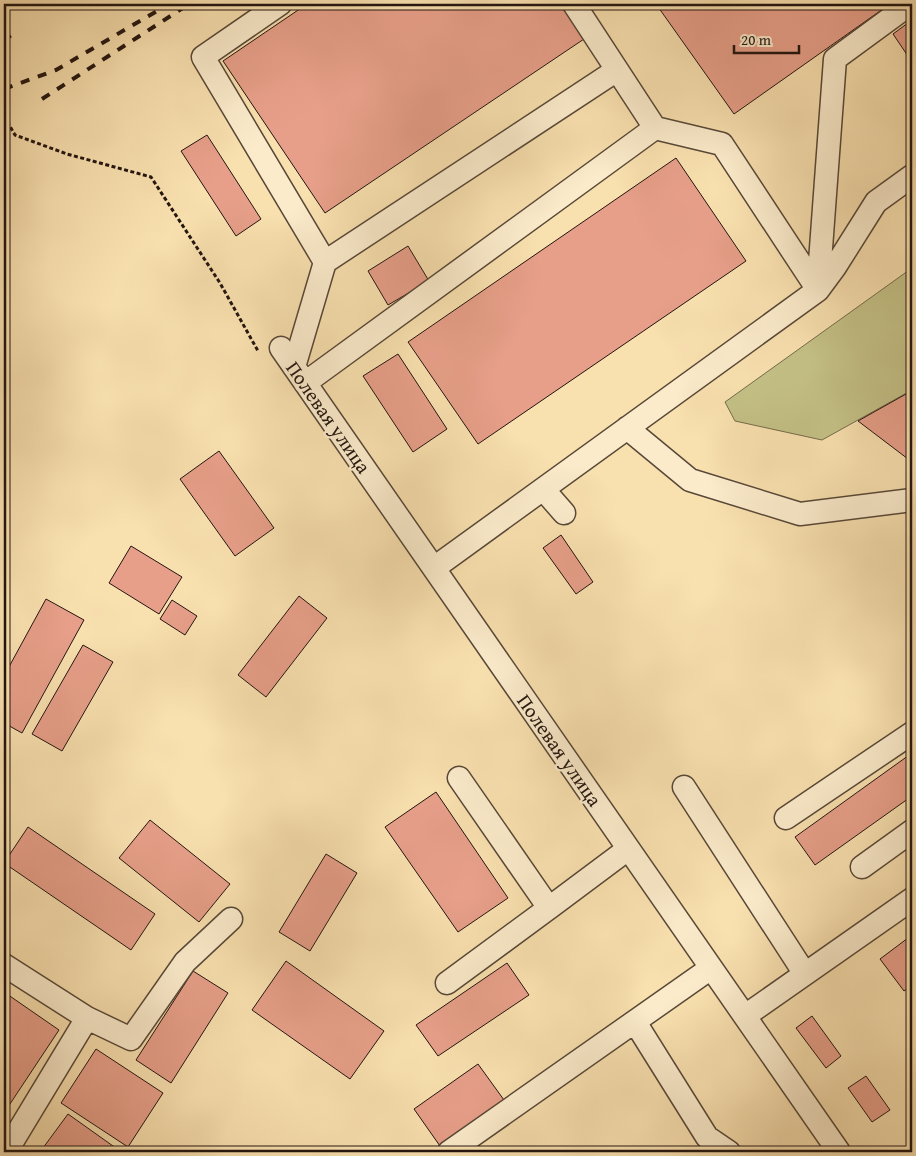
<svg xmlns="http://www.w3.org/2000/svg" width="916" height="1156" font-family="'Gentium Book Plus',serif">
<style>
.green{fill:#c4c186;stroke:#746b4b}
.building{fill:#e79f89;stroke:#231510}
.lines{fill:none;stroke-linecap:round;stroke-linejoin:round}
.minor-casing{stroke:#584838;stroke-width:25}
.path{stroke:#231510;stroke-width:3;stroke-dasharray:4 2.5;stroke-linecap:butt}
.minor{stroke:#fbebcb;stroke-width:22}
.rail{stroke:#231510;stroke-width:4;stroke-dasharray:9 9;stroke-linecap:butt}
.labels{text-anchor:middle;dominant-baseline:central;stroke-width:4.5;stroke-linejoin:round;paint-order:stroke}
.street-label{font-size:20px;fill:#231510;stroke:#fbebcb}
</style>
<rect width="100%" height="100%" fill="#f9e0af"/>
<filter id="stains"><feTurbulence type="fractalNoise" baseFrequency=".004" numOctaves="4"/><feColorMatrix values="0 0 0 0 .2 0 0 0 0 .09 0 0 0 0 .02 0 0 0 .5 -.17"/></filter>
<radialGradient id="worn" r=".72"><stop offset=".6" stop-color="#630" stop-opacity="0"/><stop offset="1" stop-color="#630" stop-opacity=".3"/></radialGradient>
<path class="green" d="M912 268V390L822 440 735 421 725 402Z"/>
<path class="building" d="M307 4H565L587 37 325 213 223 61Z
M656 4H890L734 114Z
M912 20V62L893 34Z
M207 135 261 219 236 236 181 151Z
M676 158 746 261 478 444 408 342Z
M408 246 429 281 388 305 368 271Z
M398 354 447 429 413 452 363 376Z
M906 394 912 398V462L858 421Z
M219 451 274 528 235 556 180 479Z
M561 535 593 582 576 594 543 548Z
M131 546 182 577 159 614 109 583Z
M299 596 327 618 266 697 238 675Z
M46 599 84 620 22 733 4 723V676Z
M172 600 197 616 185 635 160 619Z
M83 645 113 662 62 751 32 734Z
M912 753V796L815 865 795 837Z
M436 792 508 898 458 932 385 827Z
M150 820 230 884 199 922 119 858Z
M28 827 155 914 131 950 4 863Z
M326 854 357 873 310 951 279 932Z
M912 935V985L904 991 880 959Z
M286 961 384 1031 350 1079 252 1010Z
M507 963 529 995 438 1056 416 1025Z
M193 971 228 993 171 1083 136 1060Z
M4 992 59 1030 4 1113Z
M812 1016 841 1056 826 1068 796 1028Z
M96 1049 163 1093 128 1147 61 1103Z
M478 1064 504 1100 440 1146 414 1109Z
M866 1076 890 1110 872 1122 848 1088Z
M68 1114 120 1151 119 1152H40Z"/>
<g class="lines">
<defs>
<path id="minor" d="M280 4 203 57 325 262 617 70
M574 4 655 128
M818 289 835 59 910 4
M281 348 839 1152
M294 367 325 262
M305 383 655 128 722 144 818 290
M627 428 690 480 800 514 912 500
M543 489 564 513
M434 568 818 290 835 267 876 202 912 176
M459 778 549 908 628 849
M684 787 805 974
M786 818 912 733
M862 867 912 831
M4 965 87 1018 12 1142 4 1150
M447 983 549 908
M745 1016 912 899
M87 1018 131 1039 185 962 231 919
M635 1022 707 1137 729 1152
M449 1152 711 968"/>
</defs>
<use href="#minor" class="minor-casing"/>
<path class="path" d="M4 29 10 37 4 44
M4 116 15 135 67 154 151 177 220 283 258 351"/>
<use href="#minor" class="minor"/>
<path class="rail" d="M4 89 56 70 169 4
M42 99 189 4"/>
</g>
<g class="labels">
<g class="street-label">
<text transform="translate(329 417) rotate(55)">Полевая улица</text>
<text transform="translate(560 750) rotate(55)">Полевая улица</text>
</g>
</g>
<rect width="916" height="1156" fill="none" stroke="#f9e0af" stroke-width="20"/>
<rect x="5" y="5" width="906" height="1146" fill="none" stroke="#231510" stroke-width="2.5"/>
<rect x="10" y="10" width="896" height="1136" fill="none" stroke="#231510"/>
<path d="M734 45v8h65v-8" fill="none" stroke="#231510" stroke-width="2.5"/>
<text x="741" y="45" font-size="15" fill="#231510" stroke="#fbebcb" stroke-width="4" paint-order="stroke">20 m</text>
<rect width="100%" height="100%" filter="url(#stains)"/>
<rect width="100%" height="100%" fill="url(#worn)"/>
</svg>
